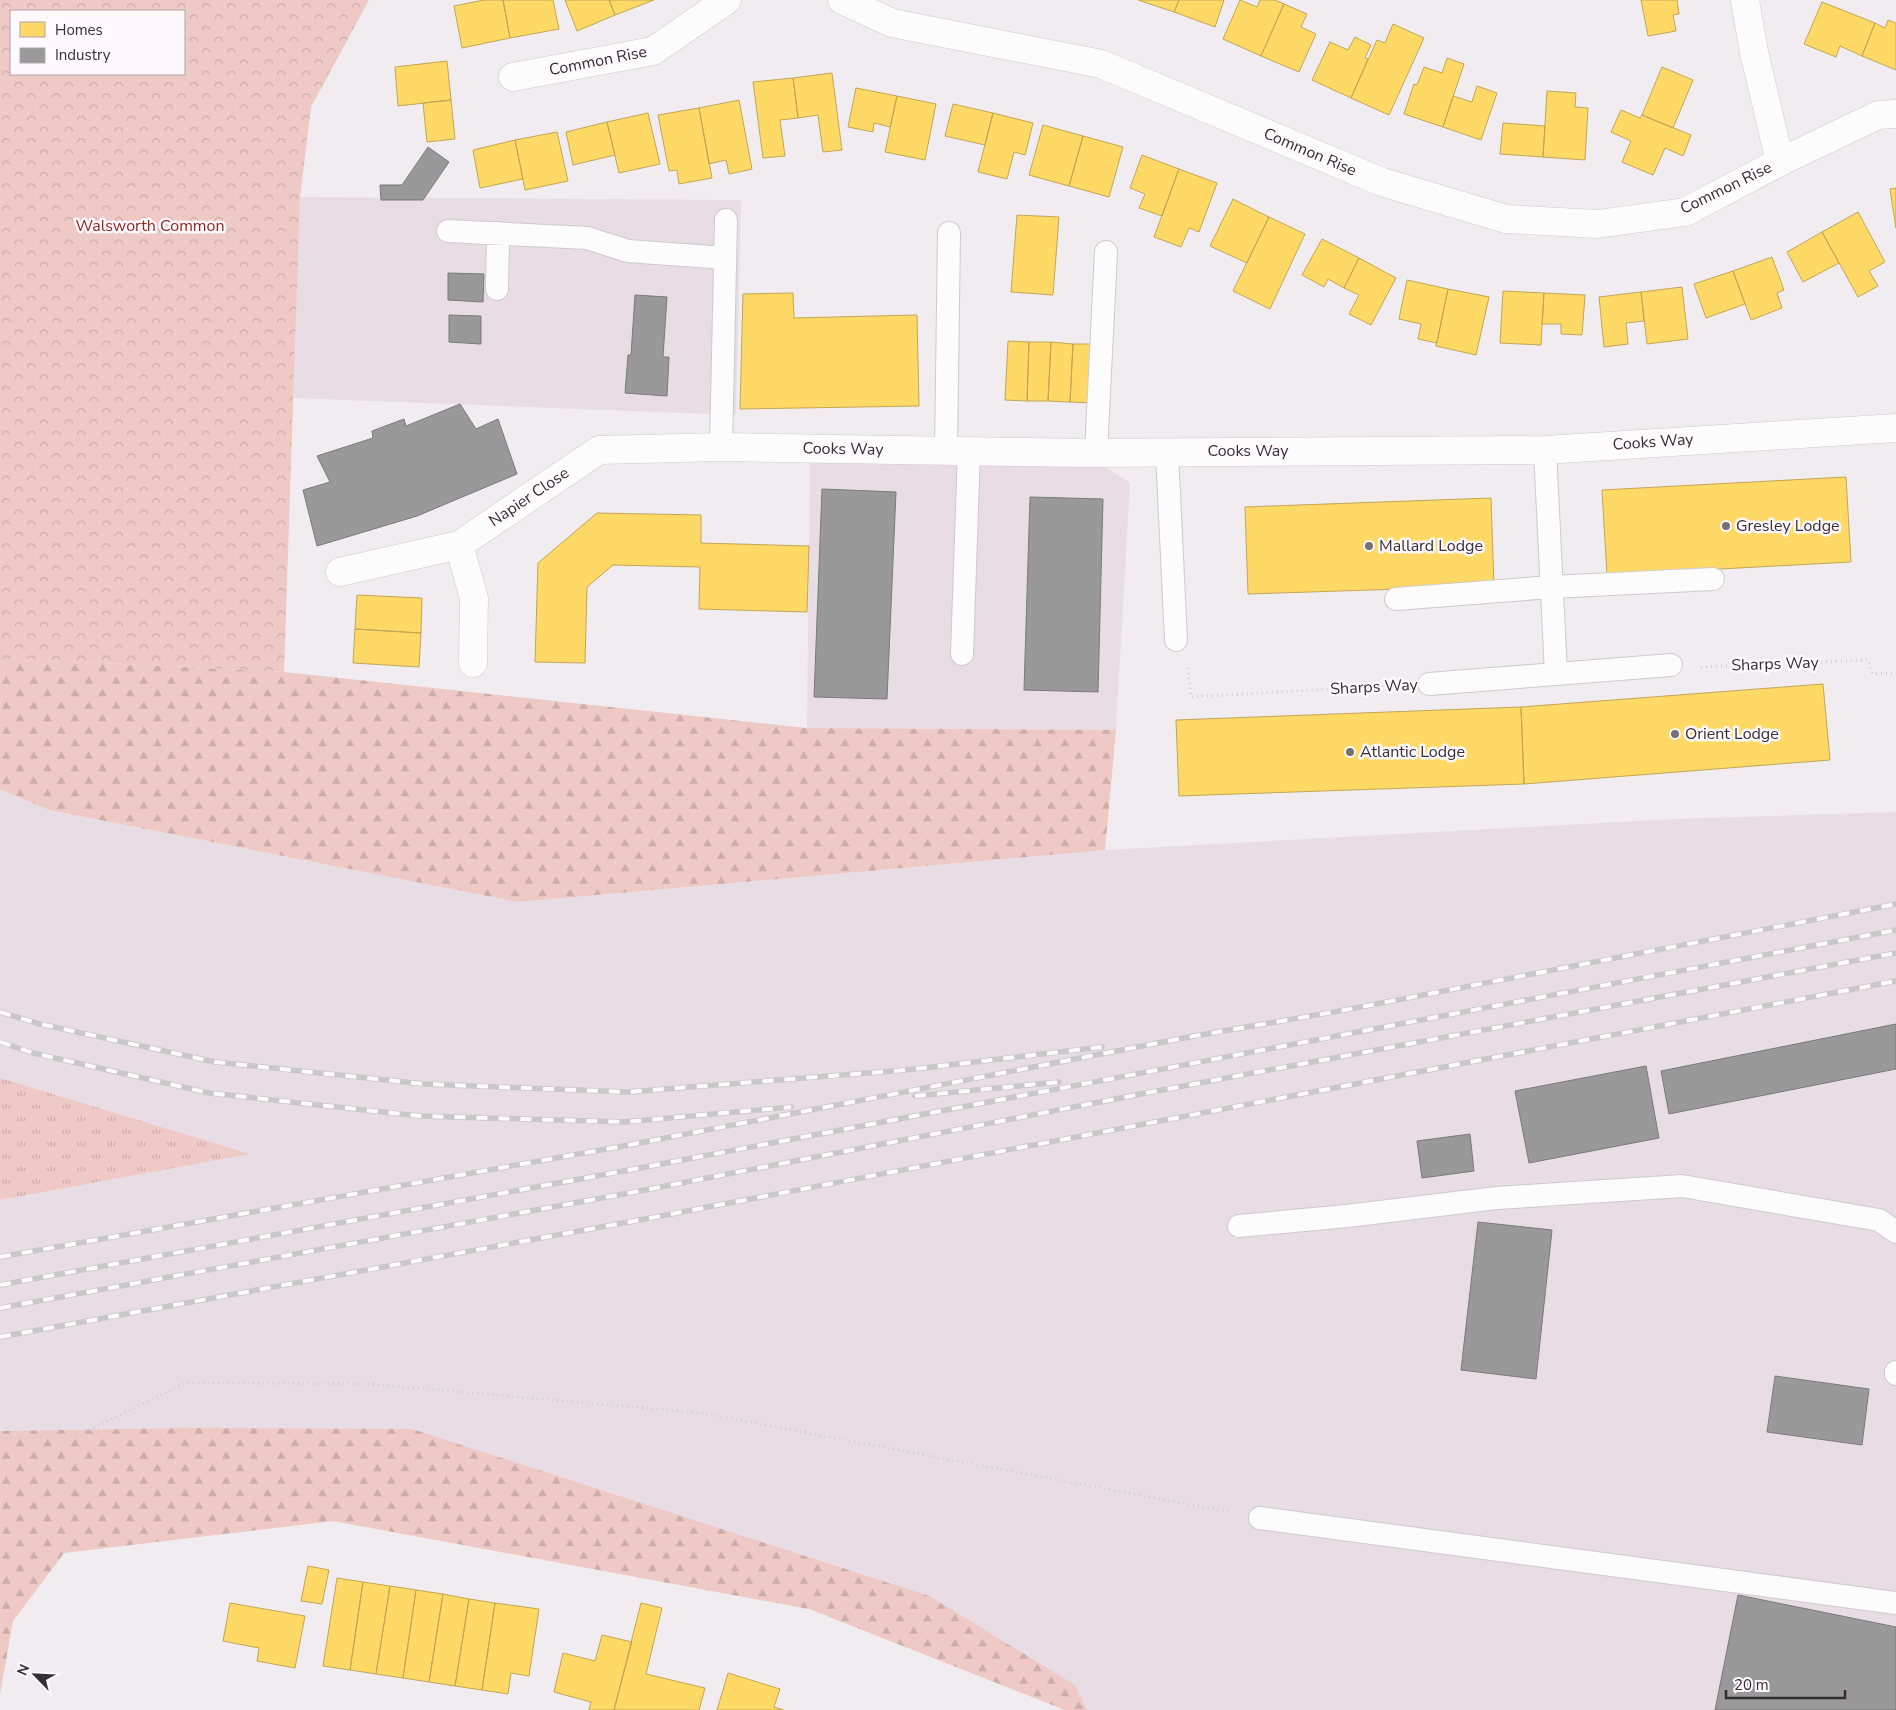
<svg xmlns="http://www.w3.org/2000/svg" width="1896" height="1710" font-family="'Nunito Sans',sans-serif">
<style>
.built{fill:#e8dde4}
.grass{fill:url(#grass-tufts)}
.forest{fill:url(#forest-firs)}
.park{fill:url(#park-crowns);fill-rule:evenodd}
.homes{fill:#ffd966;stroke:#c2a656}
.industry{fill:#999;stroke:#7b797a}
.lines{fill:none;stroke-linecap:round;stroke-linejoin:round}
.lane-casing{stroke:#cecacc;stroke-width:24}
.street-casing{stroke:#cecacc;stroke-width:29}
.path{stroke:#cfcecf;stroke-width:3;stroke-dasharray:1 4;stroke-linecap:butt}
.lane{stroke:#fdfcfd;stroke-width:22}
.street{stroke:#fdfcfd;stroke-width:28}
.rail-casing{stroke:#c9c8c9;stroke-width:5.5}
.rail{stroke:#fff8fc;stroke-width:4;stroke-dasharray:11;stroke-linecap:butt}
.poi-dot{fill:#767174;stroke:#fff8fc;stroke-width:2}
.labels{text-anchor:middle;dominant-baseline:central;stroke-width:5;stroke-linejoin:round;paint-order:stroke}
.street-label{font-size:16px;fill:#342f32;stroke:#fff8fc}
.park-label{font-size:16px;fill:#90271d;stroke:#fff8fc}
.poi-label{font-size:16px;fill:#342f32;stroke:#fff8fc;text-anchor:start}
</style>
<defs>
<pattern id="grass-tufts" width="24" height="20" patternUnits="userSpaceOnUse" patternTransform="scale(1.25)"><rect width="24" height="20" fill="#eec9c5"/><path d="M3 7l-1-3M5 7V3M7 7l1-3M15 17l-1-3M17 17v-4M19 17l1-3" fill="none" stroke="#cdadaa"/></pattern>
<pattern id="forest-firs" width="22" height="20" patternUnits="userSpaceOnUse" patternTransform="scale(1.25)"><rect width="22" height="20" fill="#eec9c5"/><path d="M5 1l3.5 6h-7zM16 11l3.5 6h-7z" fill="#cdadaa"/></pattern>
<pattern id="park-crowns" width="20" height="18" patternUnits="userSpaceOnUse" patternTransform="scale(1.25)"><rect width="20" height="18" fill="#eec9c5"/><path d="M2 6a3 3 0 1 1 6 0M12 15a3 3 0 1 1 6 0" fill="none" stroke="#cdadaa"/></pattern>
</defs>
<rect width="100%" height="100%" fill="#f1ecef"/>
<path class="built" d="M300 197 741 200 736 415 293 398Z
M810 448 1084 453 1130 483 1116 730 807 728Z
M0 789 49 810 518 902 1105 850 1674 819 1896 812V1710H1087L1075 1685 185 1428 0 1431V1200L249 1154 0 1078Z"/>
<path class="grass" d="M0 1078 250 1154 0 1200Z"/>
<path class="forest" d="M0 658 284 672 807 728 1116 730 1105 850 518 902 49 810 0 789Z
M185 1428 412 1429 929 1596 1075 1685 1087 1710H1065L809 1609 333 1521 64 1553 13 1621 0 1694V1431Z"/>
<path class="park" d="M0 0H369L311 107 300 197 284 672 0 658ZM11 11H184V74H11Z"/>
<path class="homes" d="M484 0H503L510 38 462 48 454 6Z
M503 0H553L559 29 510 38Z
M565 0H609L615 15 577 31Z
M609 0H654L615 15Z
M1138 0H1179L1174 12Z
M1179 0H1224L1215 27 1174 12Z
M1240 0 1257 7 1260 0H1275L1284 4 1261 56 1223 39Z
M1641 0H1677L1679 14 1673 15 1676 31 1648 36Z
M1822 2 1875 23 1862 56 1840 46 1836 57 1804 44Z
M1284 4 1307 14 1301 27 1316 34 1299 72 1261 56Z
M1888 20 1896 23V70L1862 56 1875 23 1885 28Z
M1393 24 1424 38 1389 115 1351 98 1377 40 1385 43Z
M1355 37 1371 45 1365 58 1368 59 1351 98 1312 80 1330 42 1348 50Z
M1447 58 1464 64 1443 127 1404 114 1414 84 1417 85 1424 67 1442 73Z
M447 61 451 100 398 106 395 67Z
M1662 67 1693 80 1673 128 1642 115Z
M832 73 842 150 823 152 818 115 798 118 793 78Z
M793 78 798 118 780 120 785 156 763 158 753 82Z
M1477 86 1497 93 1481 140 1443 127 1453 96 1472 102Z
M856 88 897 96 890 127 874 123 873 132 848 127Z
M1547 91 1576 93 1575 107 1588 108 1585 160 1543 157Z
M897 96 936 104 925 160 885 152Z
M451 100 455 139 427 142 423 103Z
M739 100 752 169 729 174 726 160 709 164 699 108Z
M953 104 993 113 985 145 945 136Z
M699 108 712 178 679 184 677 170 669 171 658 115Z
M1621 110 1640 118 1642 115 1691 135 1683 156 1665 148 1653 175 1622 162 1631 141 1611 132Z
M648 113 660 164 619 173 607 122Z
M993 113 1033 123 1025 155 1014 152 1007 179 978 172Z
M607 122 615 155 573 165 566 132Z
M1503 123 1545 126 1543 157 1500 154Z
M1043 125 1083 136 1069 186 1029 175Z
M557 132 568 181 525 190 515 140Z
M1083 136 1123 147 1109 197 1069 186Z
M515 140 523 179 480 188 473 150Z
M1142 155 1179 169 1162 216 1139 208 1145 194 1130 188Z
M1179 169 1217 183 1199 232 1189 228 1181 247 1154 237Z
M1896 188V228L1890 189Z
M1233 199 1269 217 1247 263 1210 246Z
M1858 212 1885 262 1869 271 1878 286 1858 297 1822 232Z
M1017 215 1059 217 1053 295 1011 292Z
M1269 217 1305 234 1270 309 1233 291Z
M1822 232 1839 263 1803 282 1787 252Z
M1322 239 1359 258 1344 288 1328 279 1324 287 1302 275Z
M1772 257 1784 290 1777 293 1782 308 1751 320 1733 271Z
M1359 258 1396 278 1371 325 1349 314 1359 295 1344 288Z
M1733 271 1745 304 1706 318 1694 284Z
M1407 280 1448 289 1437 343 1418 339 1421 324 1399 319Z
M1682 287 1688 339 1647 344 1641 292Z
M1448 289 1489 297 1476 355 1436 346Z
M1503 291 1544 293 1541 345 1500 343Z
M1641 292 1644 321 1626 323 1628 344 1604 347 1599 297Z
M793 293 794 318 917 315 919 406 740 409 743 294Z
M1544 293 1585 295 1582 335 1561 334V324H1542Z
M1008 341 1029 342 1027 401 1005 400Z
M1029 342H1051L1048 401H1027Z
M1051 342 1073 344 1070 402 1048 401Z
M1073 344H1094L1092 403 1070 402Z
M1846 477 1851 562 1607 575 1602 490Z
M1491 498 1494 586 1248 594 1245 507Z
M597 513 701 515V543L809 546 807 612 699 609 700 567 613 565 587 587 585 663 535 662 538 563Z
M357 595 422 598 421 633 355 629Z
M355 629 421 633 419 667 353 663Z
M1823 684 1830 760 1524 784 1521 707Z
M1521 707 1524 784 1179 796 1176 720Z
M308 1566 329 1570 322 1604 301 1601Z
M337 1578 363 1582 350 1670 323 1666Z
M363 1582 390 1586 376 1674 350 1670Z
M390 1586 416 1590 403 1678 376 1674Z
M416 1590 443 1594 429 1682 403 1678Z
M443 1594 469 1599 455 1686 429 1682Z
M469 1599 495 1603 482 1690 455 1686Z
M230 1603 305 1616 295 1668 257 1661 259 1648 223 1641Z
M495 1603 539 1609 529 1676 511 1673 508 1694 482 1690Z
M641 1603 662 1608 646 1674 705 1688 699 1710H614Z
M602 1635 632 1642 614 1710H589L591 1702 554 1692 563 1653 595 1661Z
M728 1673 780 1689 774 1707 784 1710H717Z"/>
<path class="industry" d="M428 147 449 162 423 200H381L380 185H402Z
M448 273 484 274 483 302 448 300Z
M635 295 667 297 663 357H669L667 396 625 393 628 355H631Z
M449 315 481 316V344L449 342Z
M460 404 476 429 498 419 517 474 417 516 317 546 303 490 330 482 317 456 373 438 372 431 404 419 406 426Z
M822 489 896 492 887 699 814 697Z
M1030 497 1103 499 1098 692 1024 690Z
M1896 1024V1069L1669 1114 1661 1071Z
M1646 1066 1659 1138 1529 1163 1515 1091Z
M1470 1134 1474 1171 1422 1178 1417 1141Z
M1478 1222 1552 1230 1536 1379 1461 1370Z
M1775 1376 1869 1389 1862 1445 1767 1432Z
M1738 1595 1896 1627V1710H1715Z"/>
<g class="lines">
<defs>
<path id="lane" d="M448 231 587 238 628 251 725 258
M497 289 498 233
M721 447 726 220
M1545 450 1556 674
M946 451 949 233
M1167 452 1176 640
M1096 453 1106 252
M1396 599 1551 587 1713 579
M962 654 969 451
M1429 684 1671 665
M1239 1226 1347 1216 1497 1198 1682 1186 1879 1220 1896 1232
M1896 1372V1374
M1260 1518 1896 1603"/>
<path id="street" d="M842 0 892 23 1101 64 1382 182 1506 219 1597 224 1685 212 1780 162 1878 115 1896 114
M1745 0 1754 52 1780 162
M513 77 653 51 727 0
M459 545 474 598 473 663
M340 572 459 545 599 450 721 447 1084 453 1545 450 1896 428"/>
</defs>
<use href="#lane" class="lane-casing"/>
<use href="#street" class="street-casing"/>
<path class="path" d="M1701 667 1868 660 1873 674 1896 673
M1188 668 1191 697 1399 685
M0 1438 79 1435 185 1383 371 1384 701 1413 1229 1512"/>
<use href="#lane" class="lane"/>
<use href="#street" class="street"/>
<defs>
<path id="rail" d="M0 1012 40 1024 215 1062 424 1084 627 1092 906 1070 1102 1047
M0 1042 33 1053 209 1093 420 1116 624 1122 791 1107
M915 1096 1059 1082
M0 1257 629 1145 1189 1037 1345 1010 1896 904
M0 1285 640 1168 1896 930
M0 1308 640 1191 1146 1093 1896 953
M0 1337 645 1219 1896 981"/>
</defs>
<use href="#rail" class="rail-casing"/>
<use href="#rail" class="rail"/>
</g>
<g class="poi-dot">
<circle cx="1726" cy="526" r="5"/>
<circle cx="1369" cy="546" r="5"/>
<circle cx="1675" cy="734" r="5"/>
<circle cx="1350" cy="752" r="5"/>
</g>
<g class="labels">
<g class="street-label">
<text transform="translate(598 61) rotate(-11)">Common Rise</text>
<text transform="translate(1310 152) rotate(23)">Common Rise</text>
<text transform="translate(1726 188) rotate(-26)">Common Rise</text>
<text transform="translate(1653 442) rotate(-4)">Cooks Way</text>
<text transform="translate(843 449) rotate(1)">Cooks Way</text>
<text x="1248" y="451">Cooks Way</text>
<text transform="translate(529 497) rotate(-34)">Napier Close</text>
<text transform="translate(1775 664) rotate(-2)">Sharps Way</text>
<text transform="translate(1374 687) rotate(-3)">Sharps Way</text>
</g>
<g class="park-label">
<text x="150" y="226">Walsworth Common</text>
</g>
<g class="poi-label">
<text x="1736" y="526">Gresley Lodge</text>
<text x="1379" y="546">Mallard Lodge</text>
<text x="1685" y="734">Orient Lodge</text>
<text x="1360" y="752">Atlantic Lodge</text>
</g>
</g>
<rect x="10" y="10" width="175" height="65" fill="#fff8fc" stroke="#aea8ab"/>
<rect x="20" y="22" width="25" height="15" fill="#ffd966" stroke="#aea8ab"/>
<text x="55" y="35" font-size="15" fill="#342f32">Homes</text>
<rect x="20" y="48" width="25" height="15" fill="#999999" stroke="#aea8ab"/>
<text x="55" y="60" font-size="15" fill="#342f32">Industry</text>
<g transform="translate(35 1675) rotate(294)" stroke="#fff8fc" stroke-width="4" paint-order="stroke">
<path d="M0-4L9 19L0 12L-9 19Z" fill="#342f32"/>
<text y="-8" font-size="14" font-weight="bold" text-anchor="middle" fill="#342f32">N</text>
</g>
<path d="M1726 1690v8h119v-8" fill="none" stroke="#342f32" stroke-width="2.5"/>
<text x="1734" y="1690" font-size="15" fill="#342f32" stroke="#fff8fc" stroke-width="4" paint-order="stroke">20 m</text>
</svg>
